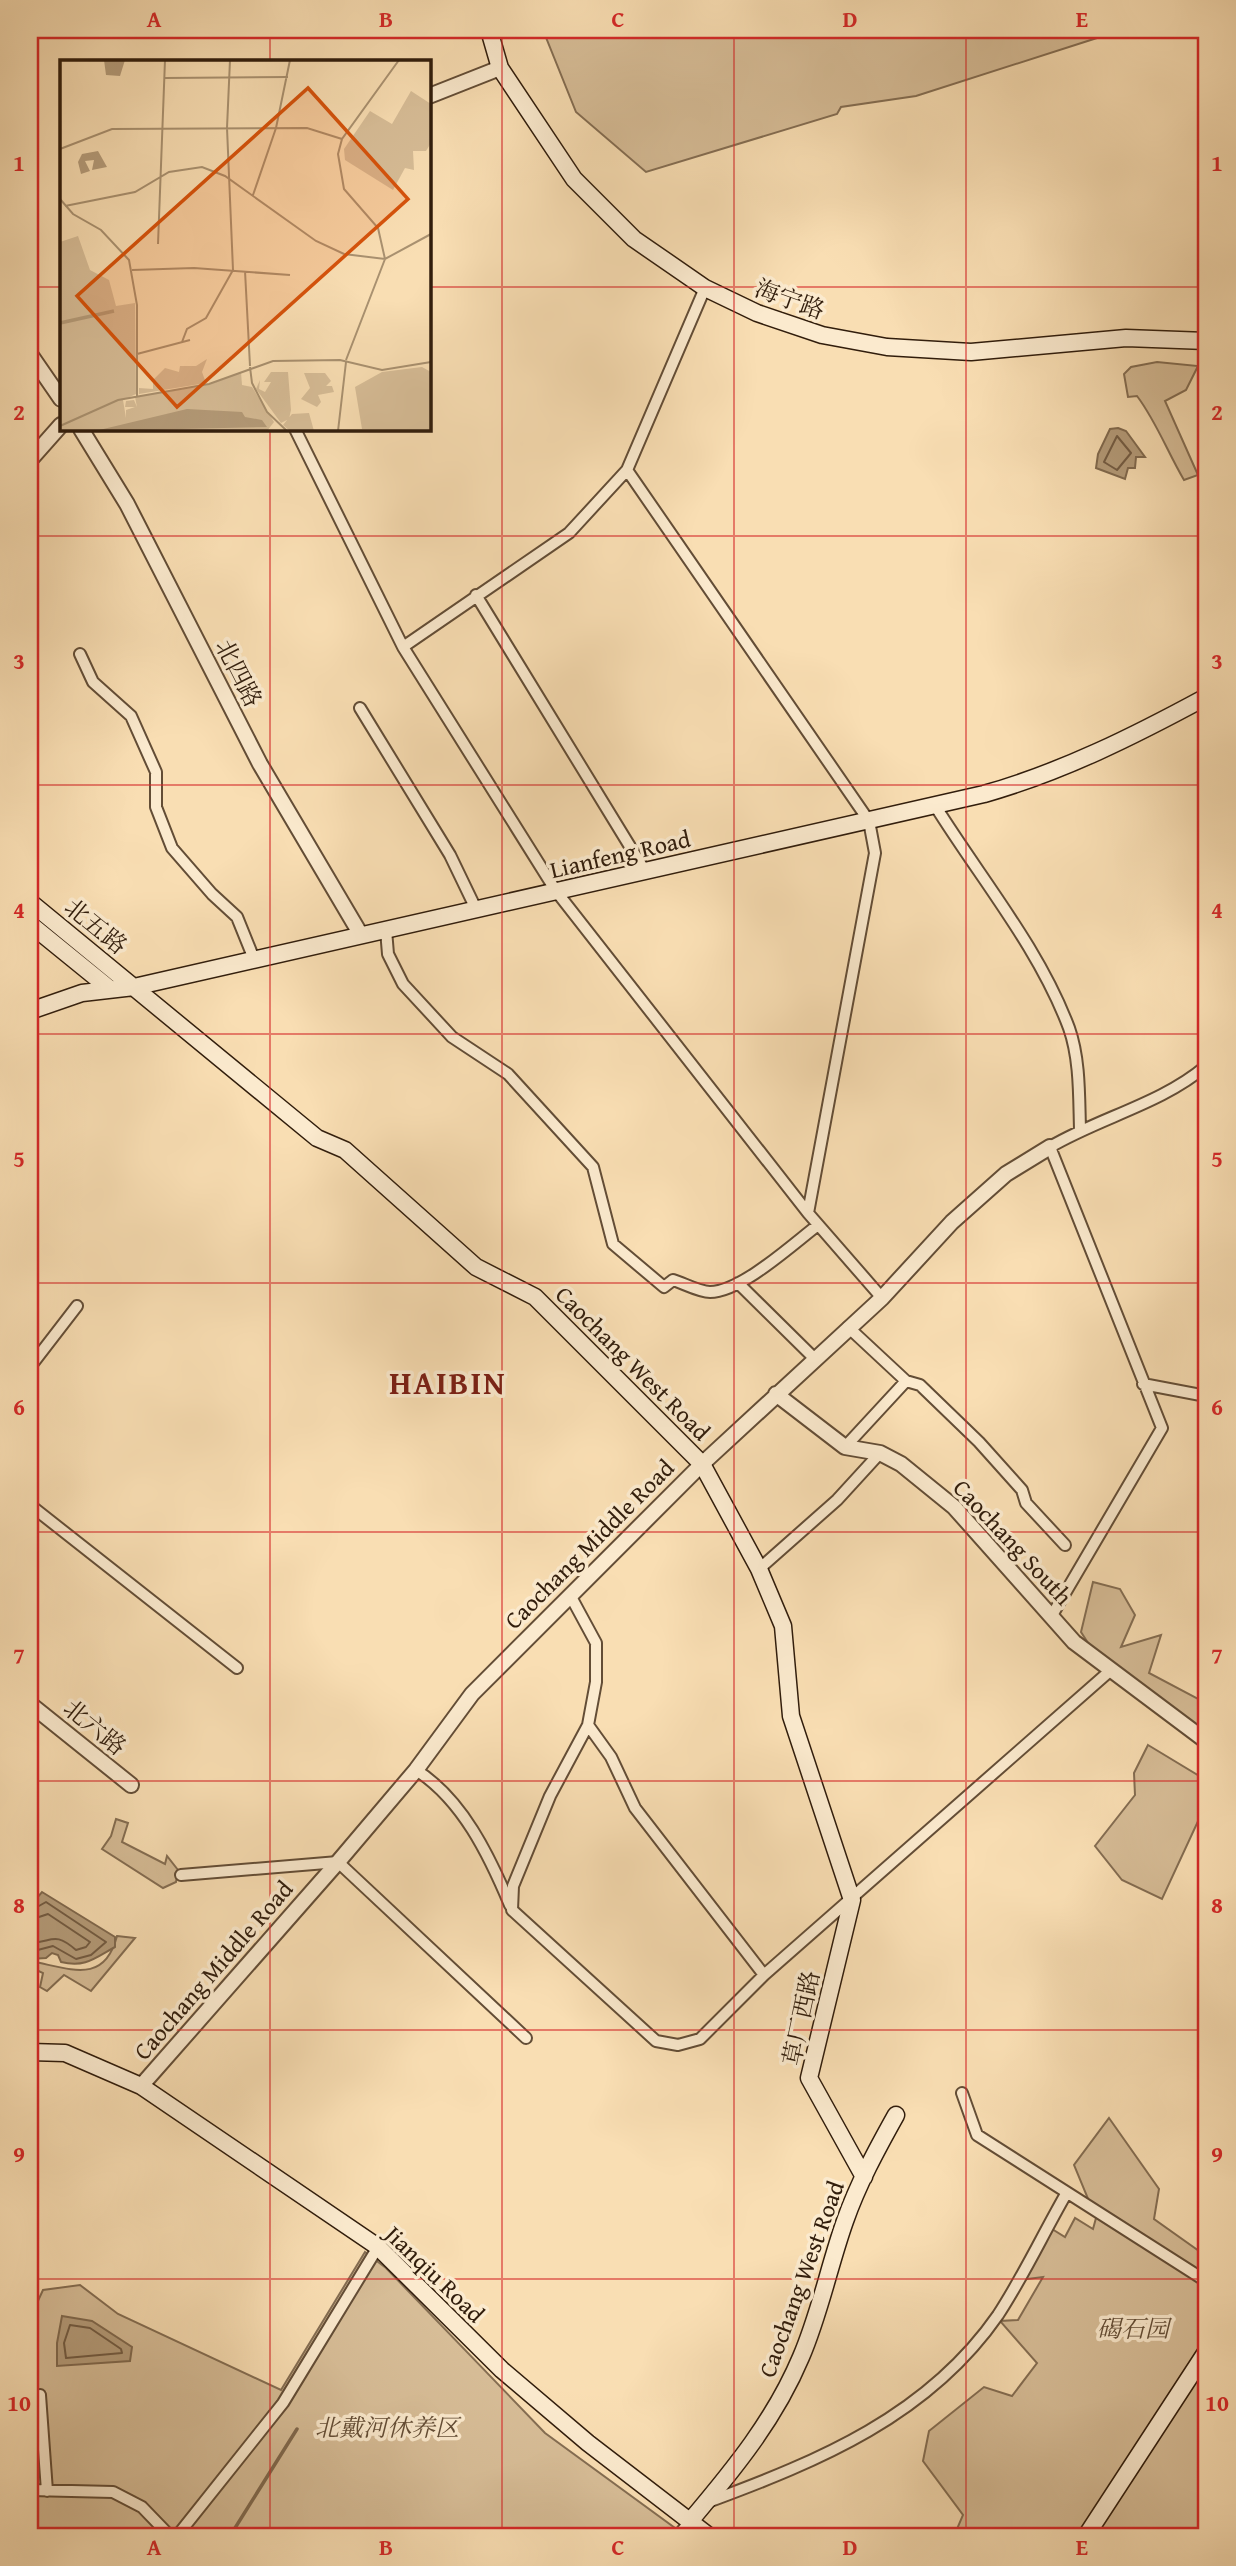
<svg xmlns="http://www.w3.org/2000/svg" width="1236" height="2566" font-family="'Gentium Book Plus','Noto Serif SC',serif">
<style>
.green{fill:#d7bd97;stroke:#846d52;stroke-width:2}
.water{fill:#b59c7a;stroke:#80694e;stroke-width:2}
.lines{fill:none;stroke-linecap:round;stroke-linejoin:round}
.shore{stroke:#735c43;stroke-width:2}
.stream{stroke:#80694e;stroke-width:3.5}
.minor-casing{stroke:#634d36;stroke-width:14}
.tertiary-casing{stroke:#634d36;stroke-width:18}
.secondary-casing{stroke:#311d0c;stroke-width:19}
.minor{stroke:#fbeace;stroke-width:10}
.tertiary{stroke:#fbeace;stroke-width:14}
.secondary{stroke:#fbeace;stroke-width:16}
.grid{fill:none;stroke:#d62828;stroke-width:2;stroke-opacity:0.55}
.labels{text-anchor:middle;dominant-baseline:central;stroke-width:7;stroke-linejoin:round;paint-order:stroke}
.street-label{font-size:24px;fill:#311d0c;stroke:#fbeace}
.park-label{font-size:24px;font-style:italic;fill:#634d36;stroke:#fbeace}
.district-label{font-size:32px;font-weight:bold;letter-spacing:2px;fill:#7a1f14;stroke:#fbeace}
.inset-river{fill:none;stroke:#b59c7a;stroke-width:3.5}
.inset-road{fill:none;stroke:#a99170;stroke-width:2}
.view{fill:#d6530c;fill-opacity:0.15;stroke:#d6530c;stroke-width:3.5}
.inset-edge{fill:none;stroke:#311d0c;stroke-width:3.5}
.neatline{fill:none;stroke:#d62828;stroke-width:2.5}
.grid-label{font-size:23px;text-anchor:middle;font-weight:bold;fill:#d62828}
</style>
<rect width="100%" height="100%" fill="#f9deb3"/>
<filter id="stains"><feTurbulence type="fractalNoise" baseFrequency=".00286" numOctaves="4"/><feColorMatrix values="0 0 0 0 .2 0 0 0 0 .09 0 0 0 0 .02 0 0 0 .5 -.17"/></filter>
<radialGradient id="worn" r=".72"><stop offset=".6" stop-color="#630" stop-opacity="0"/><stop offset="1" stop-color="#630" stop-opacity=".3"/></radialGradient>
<path class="green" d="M543 30H1098L1100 37 916 96 841 107 837 114 646 172 576 112Z
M1157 362 1198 366 1186 390 1165 401 1198 475 1184 480C1168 453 1156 421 1137 396L1128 397 1124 374 1131 367Z
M1093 1582 1120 1589 1135 1615 1121 1647 1161 1635 1149 1673 1206 1703V1733L1090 1646 1081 1632Z
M1148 1745 1206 1780V1804L1162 1899 1122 1880 1095 1846 1135 1795 1134 1773Z
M116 1819 128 1823 122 1842 165 1864 167 1856 178 1870 176 1882 163 1888 102 1849 111 1836Z
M117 1936 135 1938 91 1991 64 1975 47 1991 40 1987 43 1973 30 1967V1961C69 1968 104 1986 117 1936Z
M1109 2118 1159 2189 1154 2219 1206 2256V2337L1078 2536H954L963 2515 923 2461 929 2431 984 2387 1012 2396 1037 2363 1000 2321 1018 2320 1043 2277 1013 2281 1052 2229 1065 2237 1075 2218 1093 2229 1096 2218 1074 2165Z
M365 2252 386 2268 545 2433 686 2536H30V2318L43 2290 80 2285 118 2314 281 2390Z
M1206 2358V2536H1091Z"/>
<path class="water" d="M1118 428 1126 431 1145 457H1136L1135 468H1128L1125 479 1096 468 1098 454 1110 429Z
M42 1892 115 1937V1947C95 1958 85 1968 61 1962L58 1955 52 1953 46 1958 30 1959V1906Z
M62 2316 92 2321 132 2347 130 2361 57 2366V2343Z"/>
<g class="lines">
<path class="shore" d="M1117 436 1131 453 1117 470 1104 462Z
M30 1911 46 1902 106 1942 91 1955 76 1959 53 1946 30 1952
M30 1920 48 1914 90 1942 86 1947 76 1950C54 1931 53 1942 30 1943
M70 2325 90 2328 121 2349 122 2353 66 2358 64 2343Z"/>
<path class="stream" d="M230 2536 297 2429"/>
<defs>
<path id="minor" d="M295 429 403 647 556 891 808 1213 882 1298
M627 470 869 821 875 853 808 1213
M476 595 645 871
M403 647 569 533 627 470 705 288
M80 654 93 682 131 716 156 772V807L172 848 212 894 237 917 254 959
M360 708 450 855 476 909
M936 807C981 879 1039 948 1069 1028 1080 1059 1079 1096 1080 1129
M386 930 388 954 403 984 452 1037 508 1074 593 1167 613 1244 664 1287 673 1280C683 1283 699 1292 710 1292 741 1292 793 1244 818 1225
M738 1283 814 1358
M848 1327 906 1381 920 1385 979 1442 1022 1490 1026 1503 1065 1545
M30 1367 77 1306
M1143 1384 1206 1396
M845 1447 906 1381
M30 1505 237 1668
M759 1569 837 1500 880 1453
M570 1595 596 1643V1682L588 1725 550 1796 513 1886 512 1910 656 2041 678 2045 700 2039 764 1975 1111 1670
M1051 1617 1162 1428 1050 1147C1101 1117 1161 1104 1206 1066
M588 1725 611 1757 635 1808 764 1975
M416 1770C462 1799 489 1855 510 1905
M181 1875 338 1862 526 2038
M962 2093 977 2135 1206 2281
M30 2398 40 2395 47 2491
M30 2490 113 2492 142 2507 170 2536
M708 2502C819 2461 928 2416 998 2315 1023 2277 1043 2234 1066 2194
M177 2536 283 2403 378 2247
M678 2536 691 2520"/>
<path id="tertiary" d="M429 96 500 68
M30 354 61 399
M81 429 127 504 260 764 361 935
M30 460 61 425
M776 1394 845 1447 880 1453 901 1464 954 1507 1074 1642 1206 1741
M30 1704 131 1785
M141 2086 338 1862 416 1770 472 1694 702 1464 882 1298 952 1222 1006 1174 1050 1147"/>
<path id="secondary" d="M489 30 500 68 574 179 634 239 705 288 757 313 822 335 887 347 971 352 1126 338 1206 341
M30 902 317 1138 345 1150 476 1267 535 1297 702 1464 759 1569 783 1626 791 1716 852 1900 809 2078 864 2177
M30 924 110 989
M30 1011 82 993 134 987 984 794C1062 772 1134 736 1206 697
M30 2052 65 2053 141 2086 378 2247 502 2370 588 2443 709 2536
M691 2520C734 2469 775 2419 801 2357 820 2313 829 2266 845 2221 858 2184 877 2149 896 2115
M1086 2536 1206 2352"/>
</defs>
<use href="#minor" class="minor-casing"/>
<use href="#tertiary" class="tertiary-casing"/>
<use href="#secondary" class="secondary-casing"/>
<use href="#minor" class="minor"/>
<use href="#tertiary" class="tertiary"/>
<use href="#secondary" class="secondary"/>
</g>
<path class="grid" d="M270 30V61M502 30V2536M734 30V2536M966 30V2536M30 287H61M429 287H1206M270 429V2536M30 536H1206M30 785H1206M30 1034H1206M30 1283H1206M30 1532H1206M30 1781H1206M30 2030H1206M30 2279H1206"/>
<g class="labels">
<g class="street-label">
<text transform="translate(790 299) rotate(20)">海宁路</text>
<text transform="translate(239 673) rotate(63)">北四路</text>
<text transform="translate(620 854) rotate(-13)">Lianfeng Road</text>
<text transform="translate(96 926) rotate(39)">北五路</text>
<text transform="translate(633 1363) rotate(45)">Caochang West Road</text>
<text transform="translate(1013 1542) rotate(47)">Caochang South</text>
<text transform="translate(589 1544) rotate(-45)">Caochang Middle Road</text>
<text transform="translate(95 1727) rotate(39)">北六路</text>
<text transform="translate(213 1970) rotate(-49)">Caochang Middle Road</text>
<text transform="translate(801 2018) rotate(-78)">草厂西路</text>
<text transform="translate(435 2274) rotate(44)">Jianqiu Road</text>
<text transform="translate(801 2279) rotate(-70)">Caochang West Road</text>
</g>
<g class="park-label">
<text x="1133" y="2328">碣石园</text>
<text x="387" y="2427">北戴河休养区</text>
</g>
<g class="district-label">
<text x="448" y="1382">HAIBIN</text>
</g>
</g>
<g transform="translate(60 60)">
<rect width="371" height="371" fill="#f9deb3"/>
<path d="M351 31 371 44V83L366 91H353L354 110 345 108 333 130 285 100 284 89 310 51 332 64ZM18 176 30 210 49 220 56 246 75 243 76 334 63 340 66 358V350L75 347H65L66 341 74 340 77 347 75 337 148 325 181 312 182 325 192 327 214 362 207 371H0V182ZM147 299 142 312 146 323 79 334V328L93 329V320L105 308 119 312 120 306H136ZM362 307 371 312V371L302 369 295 327 322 312ZM211 312H228L231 350 229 359 221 363 196 329 200 320 199 329 205 332 211 322H204ZM244 313H265L271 321 266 326H272L274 332 258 335 261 342 257 347 241 339 250 328ZM249 353 254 371H230L223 365 232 354Z" fill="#d7bd97"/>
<path d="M44 0H65L60 16 46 15ZM38 91 47 107 32 110 34 100 25 101 30 111 21 114 18 102 22 94ZM127 349 182 352 185 357 202 360 207 367 35 371Z" fill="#b59c7a"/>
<path class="inset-river" d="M0 263 54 251"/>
<path class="inset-road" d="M105 18 228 17M0 89 52 69 247 68 282 79M193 135 216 68 230 0M0 139 13 154 41 170 69 200 77 245V336M5 146 75 132 109 112 142 107 165 116 256 181 284 194 325 199 371 174M98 184 105 0M72 210 134 208 230 215M185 211 190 306M122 282 127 269 146 258 173 210 167 68 170 0M77 294 130 280M286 300 325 199 318 168 284 129 278 94 282 79 339 0M190 307 192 323 207 352 227 371M0 366 58 340 149 324 213 301 280 300 322 310 371 302M278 371 286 302"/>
<path class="view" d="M248 28 348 139 117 347 17 236Z"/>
<rect width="371" height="371" class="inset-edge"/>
</g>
<rect width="1236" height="2566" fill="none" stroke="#f9deb3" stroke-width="77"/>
<rect x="38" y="38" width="1160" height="2490" class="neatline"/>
<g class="grid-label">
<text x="154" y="27">A</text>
<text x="386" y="27">B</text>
<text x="618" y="27">C</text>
<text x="850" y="27">D</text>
<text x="1082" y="27">E</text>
<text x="19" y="171">1</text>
<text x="1217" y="171">1</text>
<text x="19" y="420">2</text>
<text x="1217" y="420">2</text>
<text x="19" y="669">3</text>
<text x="1217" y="669">3</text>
<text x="19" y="918">4</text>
<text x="1217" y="918">4</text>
<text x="19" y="1167">5</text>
<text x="1217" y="1167">5</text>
<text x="19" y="1415">6</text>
<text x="1217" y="1415">6</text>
<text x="19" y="1664">7</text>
<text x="1217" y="1664">7</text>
<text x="19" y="1913">8</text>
<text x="1217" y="1913">8</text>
<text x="19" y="2162">9</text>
<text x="1217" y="2162">9</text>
<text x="19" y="2411">10</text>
<text x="1217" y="2411">10</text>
<text x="154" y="2555">A</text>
<text x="386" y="2555">B</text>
<text x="618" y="2555">C</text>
<text x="850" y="2555">D</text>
<text x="1082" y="2555">E</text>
</g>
<rect width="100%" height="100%" filter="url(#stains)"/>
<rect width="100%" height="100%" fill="url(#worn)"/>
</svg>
